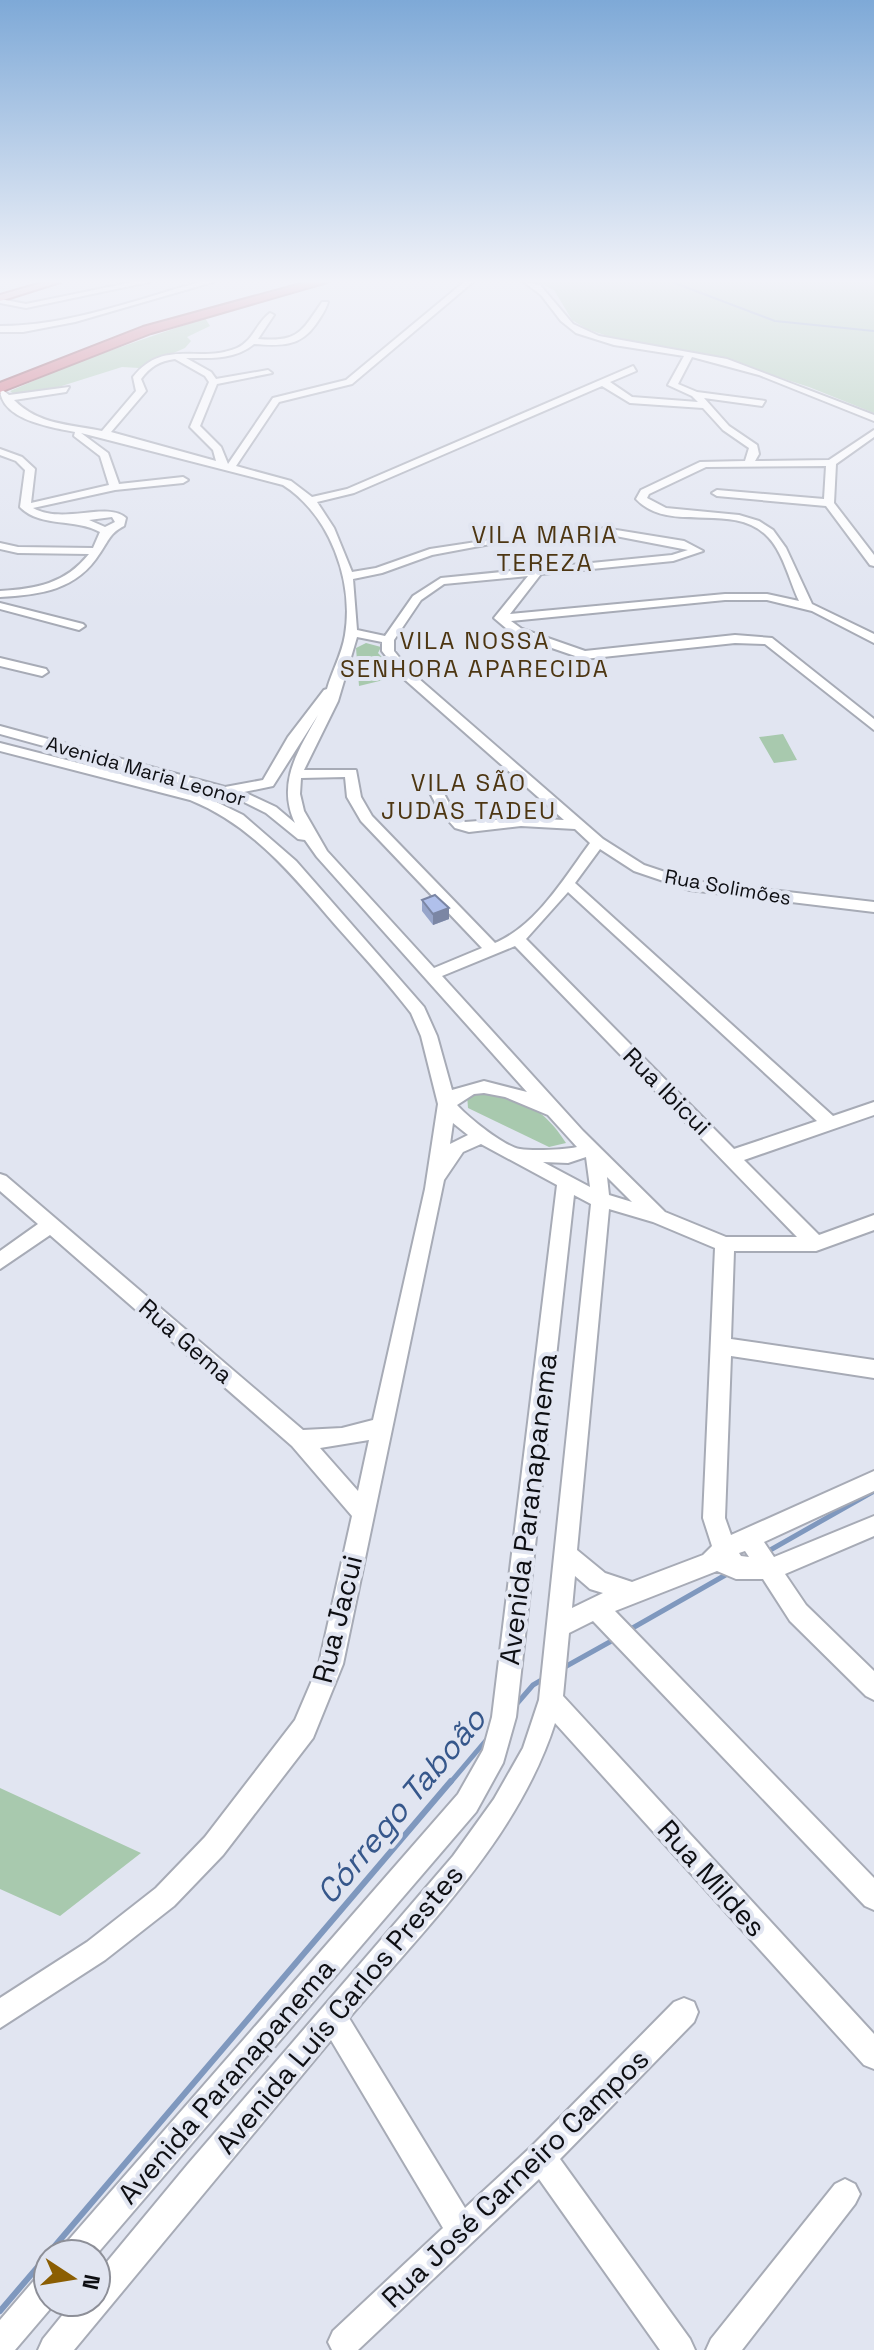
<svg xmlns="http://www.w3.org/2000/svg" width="874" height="2350" font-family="'Space Grotesk',sans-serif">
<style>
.green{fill:#a8c9ae}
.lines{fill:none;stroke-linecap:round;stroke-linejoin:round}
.stream-far2{stroke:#7f98be;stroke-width:2}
.stream-far1{stroke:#7f98be;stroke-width:5}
.stream{stroke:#7f98be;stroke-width:6}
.minor-casing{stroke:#a7abb6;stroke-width:4}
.major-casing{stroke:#8a424f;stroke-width:4}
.highway-casing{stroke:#8a424f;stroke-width:4}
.minor{fill:#fff;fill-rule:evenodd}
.major{fill:#e09ea9;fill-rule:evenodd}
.highway{fill:#cc5e70;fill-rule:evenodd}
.wall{fill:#97a5ca}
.shaded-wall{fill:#7b86a4}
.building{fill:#b0c0eb;stroke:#7b86a4;stroke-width:2}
.labels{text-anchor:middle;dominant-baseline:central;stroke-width:8;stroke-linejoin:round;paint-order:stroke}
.far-street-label{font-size:20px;fill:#0e0f13;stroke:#e1e5f1}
.far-quarter-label{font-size:24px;letter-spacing:2px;fill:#4d3612;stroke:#e1e5f1}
.street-label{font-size:24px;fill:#0e0f13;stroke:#e1e5f1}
.near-street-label{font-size:28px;fill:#0e0f13;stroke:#e1e5f1}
.near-water-label{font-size:32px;font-style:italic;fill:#36578b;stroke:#e1e5f1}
</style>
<rect width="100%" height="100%" fill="#e1e5f1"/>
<path class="green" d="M537 282H874V413L809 387 708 354 613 338 587 329 572 320 554 290Z
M205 318 210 326 187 337 191 341 185 348 139 368 122 367 49 390 15 395 10 391 80 361Z
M366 643 381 647 378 653 400 676 359 686 356 648Z
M783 734 797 760 774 763 759 737Z
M480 1091C518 1095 545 1109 566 1143L549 1147 468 1108 467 1095Z
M0 1788 141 1853 60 1916 0 1889Z"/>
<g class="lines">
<path class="stream-far2" d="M672 282 775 321 874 331"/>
<path class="stream-far1" d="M765 1553 874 1491
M629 1630 729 1573
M563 1668 615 1639
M514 1707 533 1685 545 1678
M450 1783 488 1738"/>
<path class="stream" d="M48 2254 451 1781
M0 2311 48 2255"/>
<defs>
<path id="minor" d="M133 282H149L26 308 0 303V299L26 304Z
M200 282H213L75 322 23 332H0V326C68 326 135 300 200 282Z
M464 282H473L352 384 279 402 236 466 291 481 312 497 347 489 633 366 636 371 610 382 632 397 698 402 692 396 668 385 684 356 614 345 576 333 561 321 541 295 524 282 540 285 573 324 599 336 727 359 874 415V421L759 375 692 357 678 384 697 392 765 401 762 406 704 398 729 426 757 445 759 454 755 461 829 460 874 430V437L836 464 834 503 874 555V566L870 565 826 506 717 496 712 493 717 490 824 499 826 466 706 467 649 494 647 498 666 508 739 515 759 521 773 530 786 548 812 604 874 634V643L812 611 767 600H725L511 621 522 629 585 651 735 635 772 638 874 719V730L765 644 735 643 584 659 514 635 494 618 528 576 444 584 421 600 394 640V651L411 672 603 839 644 865 692 881 874 902V912L690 890 634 871 600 849 575 883 833 1116 874 1102V1115L744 1160 819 1235 874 1215V1230L816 1251H734L731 1339 874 1360V1378L731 1356 725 1518 731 1535 874 1471V1491L764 1542 774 1557 874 1516V1536L785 1574 806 1605 874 1671V1700L866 1696 790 1621 763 1579H736L717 1571 615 1611 874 1878V1910L865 1906 593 1621 569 1633 563 1696 874 2034V2069L864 2065 555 1723C518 1838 426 1927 349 2018L465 2208 531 2147 674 2002 684 1998 694 2002 698 2012 694 2022 560 2159 690 2339 695 2350H660L539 2179 358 2350H332L328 2342 333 2331 443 2228 331 2040 74 2350H38L43 2339 73 2302H96V2275L188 2164 453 1856 494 1799 523 1748 539 1700 591 1204 574 1195 516 1717 503 1763 476 1812 96 2255 62 2254 66 2243 458 1794 483 1750 492 1717 557 1185 481 1144 463 1152 444 1180 343 1664 313 1738 223 1855 174 1906 105 1960 0 2028V1998L87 1942 156 1888 205 1837 295 1720 319 1664 352 1516 292 1446 50 1235 0 1269V1251L38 1224 0 1191V1174L6 1176 303 1430 342 1428 373 1420 425 1189 438 1104 421 1036 411 1013C388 983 363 956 338 928 294 877 254 826 190 800L0 751V743L200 794 243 815 296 861 424 1007 437 1036 452 1090 484 1081 527 1092 317 857 305 840 298 839 266 813 240 800 0 734V726L225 787 263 780 288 737 324 690 327 689C332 671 342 654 345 635 354 581 330 515 283 485L81 433 108 453 119 484 183 477 188 480 183 483 115 490 33 508C63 525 107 501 126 518L124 526C110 533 109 540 100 553 77 590 40 595 0 597V591C36 589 65 584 89 554L18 553 0 549V543L18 547 93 548 100 532C75 518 40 528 20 507L25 470 16 461 0 455V449L22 457 35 469 31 503 109 485 100 456 74 436 75 432C51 427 0 420 0 388L9 395 69 387 66 392 14 400C39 425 68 424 102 431L136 391 133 377C164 338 199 364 237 348 253 341 257 322 270 313L274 315 258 339C298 342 301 333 322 302H328C326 309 321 317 316 324 300 347 281 346 254 344 235 360 210 358 186 358L211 372 216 379 268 370 272 373 217 384 200 426 221 447 228 464 273 398 346 380ZM175 359 205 376 209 382 190 427 213 450 216 461 111 432 146 391 141 379C150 367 159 361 175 359ZM602 386 630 403 703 408 723 430 749 448 745 461 700 462 641 490 636 499C669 534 729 502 765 534 783 550 789 580 799 601L767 594H725L510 614 541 574 673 561 703 551 684 541 604 528 600 529V533L688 550 672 555 441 578 413 596 385 636 357 630 353 579 382 573 432 555 501 542 496 539 430 549 376 568 352 572 334 528 317 502 354 493ZM112 517 115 522 105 527 89 520ZM357 637 382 642V651L403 678 564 820 521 818 465 822 451 807 440 786H430L428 789 439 810 455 828 469 832 521 826 575 829 590 843C564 878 537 925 495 943L372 816 361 797 356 770H304L338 701ZM318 715C299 750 276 782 295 823L276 807 244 792 273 786ZM345 777 347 797 361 821 482 948 434 968 327 851 304 811 300 794 301 778ZM568 892 817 1121 734 1149 526 939ZM515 946 797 1237H726L665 1212 583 1131 442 976ZM484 1093 505 1097 548 1115 577 1147C564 1150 532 1151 520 1149 503 1146 468 1117 457 1105L474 1094ZM453 1123 468 1135 450 1144ZM586 1157 590 1187 543 1162 568 1163ZM607 1177 632 1202 609 1195ZM609 1209 653 1222 715 1248 703 1518 712 1546 703 1555 632 1582 605 1573 577 1550ZM369 1440 358 1491 320 1448ZM745 1551 749 1557 741 1556 739 1553ZM575 1576 590 1589 603 1593 572 1608Z
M0 603 83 624 85 626 79 630 0 609Z
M0 658 46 669 48 672 42 676 0 666Z
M845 2179 855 2184 860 2194 855 2204 742 2350H706L711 2339 835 2184Z
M48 2273V2302H56L15 2350H0V2320L37 2277Z"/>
<path id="major" d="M45 282H60L0 301V295Z"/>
<path id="highway" d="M308 282H327L151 333 0 392V383L143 327Z"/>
</defs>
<use href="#minor" class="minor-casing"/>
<use href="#major" class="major-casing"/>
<use href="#highway" class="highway-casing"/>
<use href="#minor" class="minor"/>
<use href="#major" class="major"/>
<use href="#highway" class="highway"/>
</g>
<path class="wall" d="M422 900 449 919 433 925 422 911Z"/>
<path class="shaded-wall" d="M449 908V919L433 925V914Z"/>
<path class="building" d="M435 895 449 908 433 914 422 900Z"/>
<linearGradient id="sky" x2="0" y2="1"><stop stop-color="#7ea9d7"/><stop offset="0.46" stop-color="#f2f3f9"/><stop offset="1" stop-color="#f2f3f9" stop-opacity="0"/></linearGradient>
<rect width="874" height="611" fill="url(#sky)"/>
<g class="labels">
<g class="far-street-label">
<text transform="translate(146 771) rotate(16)">Avenida Maria Leonor</text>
<text transform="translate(728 887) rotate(10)">Rua Solimões</text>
</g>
<g class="far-quarter-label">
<text x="545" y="534">VILA MARIA<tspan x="545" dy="28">TEREZA</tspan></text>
<text x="475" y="640">VILA NOSSA<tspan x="475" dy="28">SENHORA APARECIDA</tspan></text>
<text x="469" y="782">VILA SÃO<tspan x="469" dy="28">JUDAS TADEU</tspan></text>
</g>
<g class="street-label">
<text transform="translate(667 1091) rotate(45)">Rua Ibicui</text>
<text transform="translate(186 1341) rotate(41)">Rua Gema</text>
</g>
<g class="near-street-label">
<text transform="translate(528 1509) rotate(-83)">Avenida Paranapanema</text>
<text transform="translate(337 1619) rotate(-76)">Rua Jacui</text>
<text transform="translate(712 1878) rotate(48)">Rua Mildes</text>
<text transform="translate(339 2009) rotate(-50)">Avenida Luís Carlos Prestes</text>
<text transform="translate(226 2081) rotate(-49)">Avenida Paranapanema</text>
<text transform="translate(515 2178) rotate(-44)">Rua José Carneiro Campos</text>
</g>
<g class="near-water-label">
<text transform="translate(401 1806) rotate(-50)">Córrego Taboão</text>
</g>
</g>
<g transform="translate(72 2278) rotate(102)"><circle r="38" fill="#e1e5f1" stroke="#8d8f98" stroke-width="2"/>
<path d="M0-6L14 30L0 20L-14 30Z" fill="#8b5e03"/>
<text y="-12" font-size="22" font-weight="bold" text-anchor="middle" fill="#0e0f13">N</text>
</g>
</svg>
